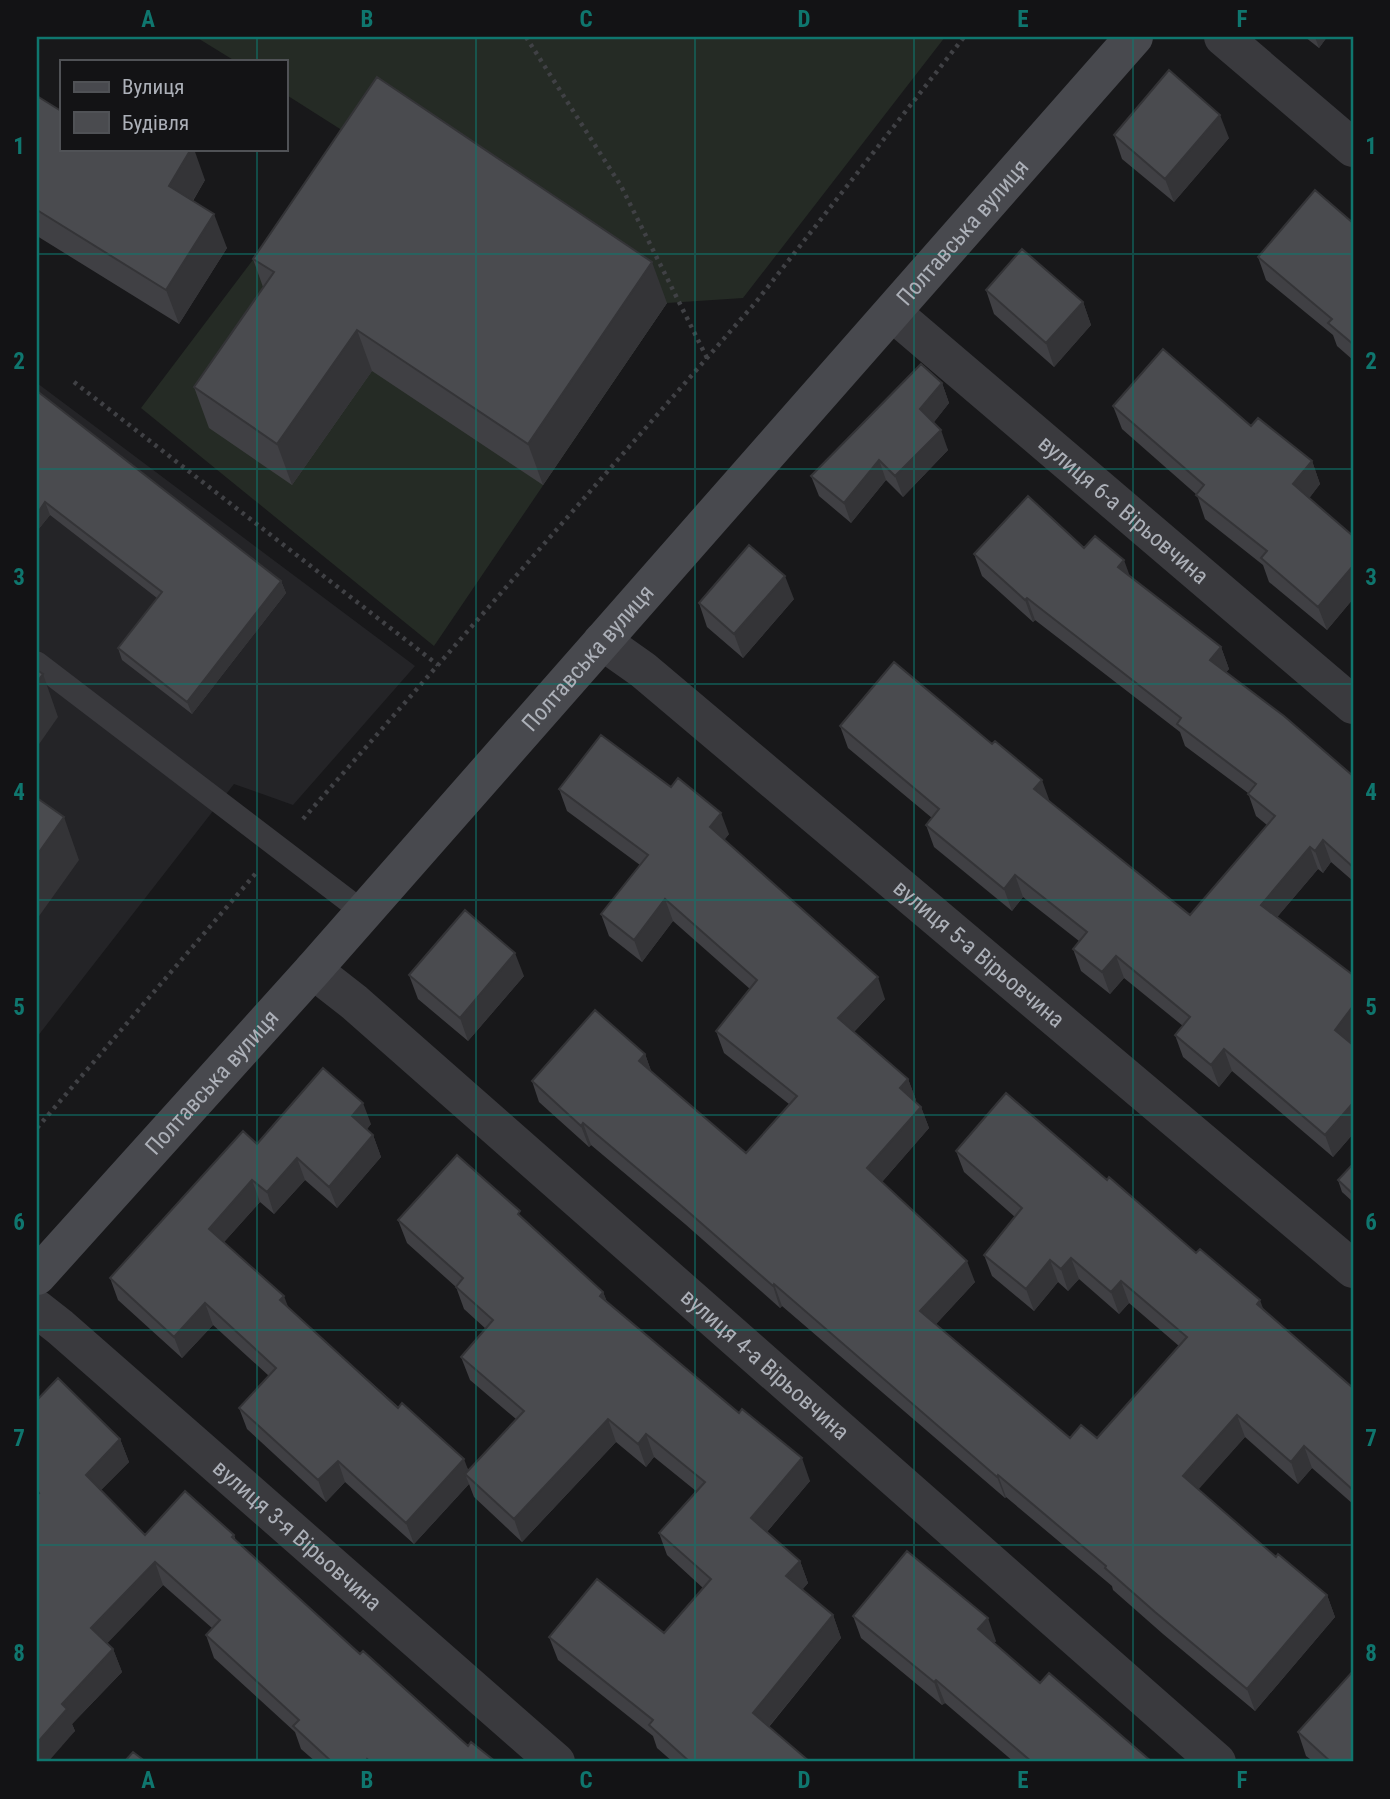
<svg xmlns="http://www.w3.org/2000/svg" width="1390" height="1799" font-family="'Roboto Condensed',sans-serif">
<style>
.built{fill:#242427}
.pitch{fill:#252b25}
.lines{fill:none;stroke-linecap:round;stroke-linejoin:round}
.path{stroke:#404145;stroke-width:4.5;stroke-dasharray:3.5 5;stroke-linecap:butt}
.lane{stroke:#3a3a3e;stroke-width:23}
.street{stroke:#3a3a3e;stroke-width:38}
.secondary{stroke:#48494e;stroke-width:38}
.wall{fill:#404044}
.shaded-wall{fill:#343437}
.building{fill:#4a4b4f;stroke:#343437;stroke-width:2}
.grid{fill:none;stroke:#0f766e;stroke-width:2;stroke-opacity:0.55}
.labels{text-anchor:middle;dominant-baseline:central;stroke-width:5;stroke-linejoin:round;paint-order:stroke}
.street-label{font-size:23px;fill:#acb0b8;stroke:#131315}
.neatline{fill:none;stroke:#0f766e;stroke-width:2.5}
.grid-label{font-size:23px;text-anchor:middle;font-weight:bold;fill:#0f766e}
</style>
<rect width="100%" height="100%" fill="#18181a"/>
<path class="built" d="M37 383 415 666 293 805 234 784 37 1037Z"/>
<path class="pitch" d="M196 37H945L743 298 667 303 434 646 141 408 348 134 285 94V61H235Z"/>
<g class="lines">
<path class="path" d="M526 37 621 186 707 358
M74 382 438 665
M303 819 756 302 964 37
M37 1128 256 873"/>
<path class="lane" d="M37 663 363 912"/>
<g class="street">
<path d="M1223 37 1353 148"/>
<path id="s1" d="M893 313 1353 705"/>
<path id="s2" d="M602 641 643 670 1353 1269"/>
<path id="s3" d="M313 970 354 1002 1217 1762"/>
<path id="s4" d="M37 1309 60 1327 556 1762"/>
</g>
<path class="secondary" id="s5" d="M37 1276 313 970 1134 37"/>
</g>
<path class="wall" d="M1305 37H1327L1319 48Z
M37 96 61 149 205 180 193 201 227 248 179 324 37 236Z
M1114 135 1229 138 1174 202 1122 159Z
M1353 223V360L1337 346 1333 335 1266 280 1258 257Z
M253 259 667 303 543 485 372 371 292 485 209 428 194 387 263 287Z
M986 290 1083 302 1091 325 1054 367 994 314Z
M942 383 949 403 933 423 948 450 903 497 886 480 851 523 819 496 811 476Z
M37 391 281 581 286 593 192 714 122 660 118 648 157 598 50 515 37 531Z
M1113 406 1251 426 1312 461 1320 484 1309 498 1353 536V599L1327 630 1269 582 1263 565 1205 519 1197 495 1122 429Z
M1084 548 1129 576 1221 647 1229 669 1226 672 1353 776V881L1331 862 1323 873 1318 869 1277 917 1353 975V1039L1350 1042 1353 1045V1134L1333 1157 1232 1071 1219 1087 1183 1057 1175 1035 1183 1026 1124 978 1110 994 1081 971 1073 949 1079 941 1023 897 1012 911 934 847 926 825 932 818 848 748 840 726 1050 802 1190 915 1267 825 1256 816 1248 793 1185 746 1180 732 1035 620 1033 622 982 576 974 554Z
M794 599 743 658 707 627 699 603Z
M559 789 729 834 724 840 885 999 854 1032 908 1079 916 1100 915 1101 921 1107 929 1128 882 1182 975 1282 936 1324 1070 1438H1097L1179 1346 1129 1303 1119 1314 1079 1279 1068 1291 1058 1282 1034 1311 992 1276 984 1255 1015 1217 964 1172 956 1151 1107 1180 1196 1253 1353 1388V1504L1312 1468 1298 1484 1245 1437 1198 1489 1276 1557 1327 1595 1335 1617 1255 1711 1163 1634 1113 1590 1112 1586 1006 1497 1005 1498 782 1306 780 1308 685 1224 591 1145 589 1147 539 1102 532 1081 645 1054 651 1071 746 1153 789 1104 724 1053 716 1031 750 989 673 921 642 962 609 936 601 914 640 865 567 811Z
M409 975 524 976 468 1041 418 999Z
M371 1124 367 1129 373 1135 381 1157 337 1208 305 1180 274 1214 260 1202 224 1242 288 1308 469 1470 516 1419 470 1380 461 1357 486 1329 464 1309 456 1287 407 1243 398 1220 523 1219 603 1292 607 1302 810 1481 767 1532 800 1561 808 1583 802 1590 833 1615 841 1638 769 1727 810 1762H673L657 1748 653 1736 558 1660 549 1637 664 1633 703 1588 667 1555 659 1533 696 1491 654 1457 646 1467 616 1442 522 1542 474 1497 469 1484 414 1544 345 1482 326 1502 247 1429 239 1408 269 1376 213 1325 182 1358 118 1300 110 1278 257 1144Z
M1353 1164V1202L1342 1192 1338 1180Z
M37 1400 120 1439 129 1462 101 1490 145 1535H234L236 1541 360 1654 468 1746 496 1762H316L301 1749 295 1732 214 1658 206 1635 212 1628 163 1585 107 1643 113 1649 122 1672 72 1724 75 1731 37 1762Z
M853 1616 996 1641 994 1643 1040 1683 1152 1762H1014L945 1703 942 1705 861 1638Z
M1298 1732 1353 1762H1314L1306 1756Z"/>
<path class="shaded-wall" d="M1315 37H1327L1319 48Z
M1220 115 1229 138 1174 202 1165 179Z
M191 149H194L205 180 181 220 169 186Z
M214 214 227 248 179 324 166 290Z
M652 262 667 303 543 485 528 444Z
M1083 302 1091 325 1054 367 1046 343Z
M357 330 372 371 292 485 277 444Z
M942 383 949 403 928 430 920 409Z
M941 430 948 450 903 497 895 476Z
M879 460 886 480 851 523 844 503Z
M1312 461 1320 484 1302 508 1293 484Z
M45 502 50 515 37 531V514Z
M1124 560 1132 582 1118 567Z
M1353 566V599L1327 630 1318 607Z
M785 576 794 599 743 658 734 634Z
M281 581 286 593 192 714 187 702Z
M1027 598 1035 620 1033 622 1025 600Z
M1221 647 1229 669 1218 682 1210 660Z
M43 674 58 717 37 747V682Z
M1042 780 1050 802 1034 789Z
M721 813 729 834 717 849 710 827Z
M64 817 79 860 37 919V855Z
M1323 840 1331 862 1323 873 1315 851Z
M1310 847 1318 869 1269 927 1261 905Z
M1015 875 1023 897 1012 911 1004 889Z
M665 899 673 921 642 962 634 940Z
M515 953 524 976 468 1041 460 1018Z
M1116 956 1124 978 1110 994 1102 972Z
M878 977 885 999 846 1040 838 1018Z
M1353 1006V1039L1343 1052 1335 1030Z
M1224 1049 1232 1071 1219 1087 1211 1065Z
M645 1054 653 1076 639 1061Z
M908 1079 916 1100 908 1110 900 1088Z
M363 1103 371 1124 360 1138 352 1116Z
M1353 1103V1134L1333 1157 1325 1135Z
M921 1107 929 1128 875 1190 867 1168Z
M583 1123 591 1145 589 1147 581 1126Z
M373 1135 381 1157 337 1208 329 1187Z
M297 1158 305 1180 274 1214 267 1192Z
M252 1180 260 1202 217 1250 209 1229Z
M1071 1258 1079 1279 1068 1291 1061 1269Z
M1050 1260 1058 1282 1034 1311 1026 1289Z
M967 1261 975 1282 928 1333 920 1311Z
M1121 1281 1129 1303 1119 1314 1111 1292Z
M774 1284 782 1306 780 1308 773 1286Z
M603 1292 612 1314 600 1296Z
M284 1296 292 1317 280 1300Z
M1260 1300 1268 1322 1257 1304Z
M205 1303 213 1325 182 1358 174 1337Z
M1237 1415 1245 1437 1191 1498 1183 1476Z
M608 1419 616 1442 522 1542 514 1519Z
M646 1434 654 1457 646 1467 638 1444Z
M120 1439 129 1462 94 1497 86 1475Z
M1304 1446 1312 1468 1298 1484 1291 1462Z
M802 1458 810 1481 759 1541 751 1518Z
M464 1459 472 1480 465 1474 469 1484 414 1544 406 1523Z
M338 1461 345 1482 326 1502 318 1480Z
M998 1475 1006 1497 1005 1498 997 1477Z
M800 1561 808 1583 794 1599 786 1576Z
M155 1562 163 1585 100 1651 91 1628Z
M1327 1595 1335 1617 1255 1711 1247 1689Z
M833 1615 841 1638 761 1736 753 1713Z
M988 1618 996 1641 987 1652 978 1629Z
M113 1649 122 1672 72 1724 75 1731 48 1762H37V1743L62 1704Z
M936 1680 945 1703 942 1705 934 1682Z"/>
<path class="building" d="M1169 70 1220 115 1165 179 1114 135Z
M377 77 652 262 528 444 357 330 277 444 194 387 274 272 253 259Z
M37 96 61 111V149H191L169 186 214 214 166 290 37 210Z
M1315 190 1353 223V344L1328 323 1332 319 1258 257Z
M1022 249 1083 302 1046 343 986 290Z
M1163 349 1251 426 1258 418 1312 461 1293 484 1353 536V566L1318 607 1261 558 1267 551 1196 495 1204 485 1113 406Z
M921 364 942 383 920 409 941 430 895 476 879 460 844 503 811 476Z
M37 391 281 581 187 702 118 648 162 592 45 502 37 514Z
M1028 496 1084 548 1095 536 1124 560 1118 567 1221 647 1210 660 1284 716 1353 776V867L1323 840 1315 851 1310 847 1261 905 1353 975V1006L1335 1030 1353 1045V1103L1325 1135 1224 1049 1211 1065 1175 1035 1190 1017 1116 956 1102 972 1073 949 1087 932 1015 875 1004 889 926 825 939 809 840 726 894 662 992 744 995 741 1042 780 1034 789 1190 915 1275 816 1248 794 1256 784 1177 724 1181 718 1027 598 1025 600 974 554Z
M749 545 785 576 734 634 699 603Z
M37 670 43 674 37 682Z
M601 735 671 787 678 778 721 813 710 827 878 977 838 1018 908 1079 900 1088 921 1107 867 1168 967 1261 920 1311 1070 1438 1081 1425 1097 1438 1187 1337 1121 1281 1111 1292 1071 1258 1061 1269 1050 1260 1026 1289 984 1255 1022 1208 956 1151 1006 1093 1107 1180 1109 1177 1196 1253 1200 1249 1260 1300 1257 1304 1353 1388V1490L1304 1446 1291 1462 1237 1415 1183 1476 1276 1557 1278 1554 1327 1595 1247 1689 1155 1612 1105 1568 1106 1566 998 1475 997 1477 774 1284 773 1286 677 1202 583 1123 581 1126 532 1081 595 1010 645 1054 639 1061 746 1153 797 1096 716 1031 757 980 665 899 634 940 601 914 648 855 559 789Z
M37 798 64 817 37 855Z
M465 910 515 953 460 1018 409 975Z
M323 1068 363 1103 352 1116 373 1135 329 1187 297 1158 267 1192 252 1180 209 1229 284 1296 280 1300 398 1408 402 1403 464 1459 406 1523 338 1461 318 1480 239 1408 276 1368 205 1303 174 1337 110 1278 243 1131 257 1144Z
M457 1155 520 1211 518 1214 603 1292 600 1296 739 1413 742 1409 802 1458 751 1518 800 1561 786 1576 833 1615 753 1713 810 1762H690L649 1725 653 1720 549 1637 597 1579 664 1633 711 1579 659 1533 705 1482 646 1434 638 1444 608 1419 514 1519 465 1474 524 1411 461 1357 493 1320 456 1287 463 1278 398 1220Z
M1353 1164V1194L1338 1180Z
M58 1378 120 1439 86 1475 145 1535 185 1491 234 1535 232 1537 360 1654 363 1651 468 1746 471 1742 496 1762H371L367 1759 365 1762H332L293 1726 299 1720 206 1635 220 1620 155 1562 91 1628 113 1649 62 1704 67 1709 37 1743V1495L39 1493 37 1490V1400Z
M907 1551 988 1618 978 1629 1040 1683 1049 1673 1152 1762H1032L936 1680 934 1682 853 1616Z
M1353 1671V1762H1331L1298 1732Z
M133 1752 146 1762H124Z"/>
<path class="grid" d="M257 37V61M476 37V1762M695 37V1762M914 37V1762M1133 37V1762M257 149V1762M37 254H1353M37 469H1353M37 684H1353M37 900H1353M37 1115H1353M37 1330H1353M37 1545H1353"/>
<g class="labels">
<g class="street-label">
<text stroke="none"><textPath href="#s5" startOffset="1395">Полтавська вулиця</textPath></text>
<text stroke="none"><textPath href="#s1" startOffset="303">вулиця 6-а Вірьовчина</textPath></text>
<text stroke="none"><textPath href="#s5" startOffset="828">Полтавська вулиця</textPath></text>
<text stroke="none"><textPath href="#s2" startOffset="490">вулиця 5-а Вірьовчина</textPath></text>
<text stroke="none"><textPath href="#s5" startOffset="261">Полтавська вулиця</textPath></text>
<text stroke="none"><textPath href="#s3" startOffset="600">вулиця 4-а Вірьовчинa</textPath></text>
<text stroke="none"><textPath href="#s4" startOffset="345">вулиця 3-я Вірьовчина</textPath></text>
</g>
</g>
<rect width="1390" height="1799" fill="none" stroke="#131315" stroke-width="77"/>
<rect x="60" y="60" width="228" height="91" fill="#131315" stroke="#505256" stroke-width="2"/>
<rect x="74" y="82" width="35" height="10" fill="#48494e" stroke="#505256" stroke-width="2"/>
<text x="122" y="94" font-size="21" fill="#acb0b8">Вулиця</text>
<rect x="74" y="112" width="35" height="21" fill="#4a4b4f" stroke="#505256" stroke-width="2"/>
<text x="122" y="130" font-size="21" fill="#acb0b8">Будівля</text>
<rect x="38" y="38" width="1314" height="1722" class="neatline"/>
<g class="grid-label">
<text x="148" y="27">A</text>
<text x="367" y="27">B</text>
<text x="586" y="27">C</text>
<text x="804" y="27">D</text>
<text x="1023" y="27">E</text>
<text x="1242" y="27">F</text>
<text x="19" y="154">1</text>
<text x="1371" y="154">1</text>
<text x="19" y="369">2</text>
<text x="1371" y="369">2</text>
<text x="19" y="585">3</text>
<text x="1371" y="585">3</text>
<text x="19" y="800">4</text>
<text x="1371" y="800">4</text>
<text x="19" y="1015">5</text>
<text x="1371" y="1015">5</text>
<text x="19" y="1230">6</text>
<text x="1371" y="1230">6</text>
<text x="19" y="1446">7</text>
<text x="1371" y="1446">7</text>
<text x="19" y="1661">8</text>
<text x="1371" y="1661">8</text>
<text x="148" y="1788">A</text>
<text x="367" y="1788">B</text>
<text x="586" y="1788">C</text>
<text x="804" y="1788">D</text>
<text x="1023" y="1788">E</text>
<text x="1242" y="1788">F</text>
</g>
</svg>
